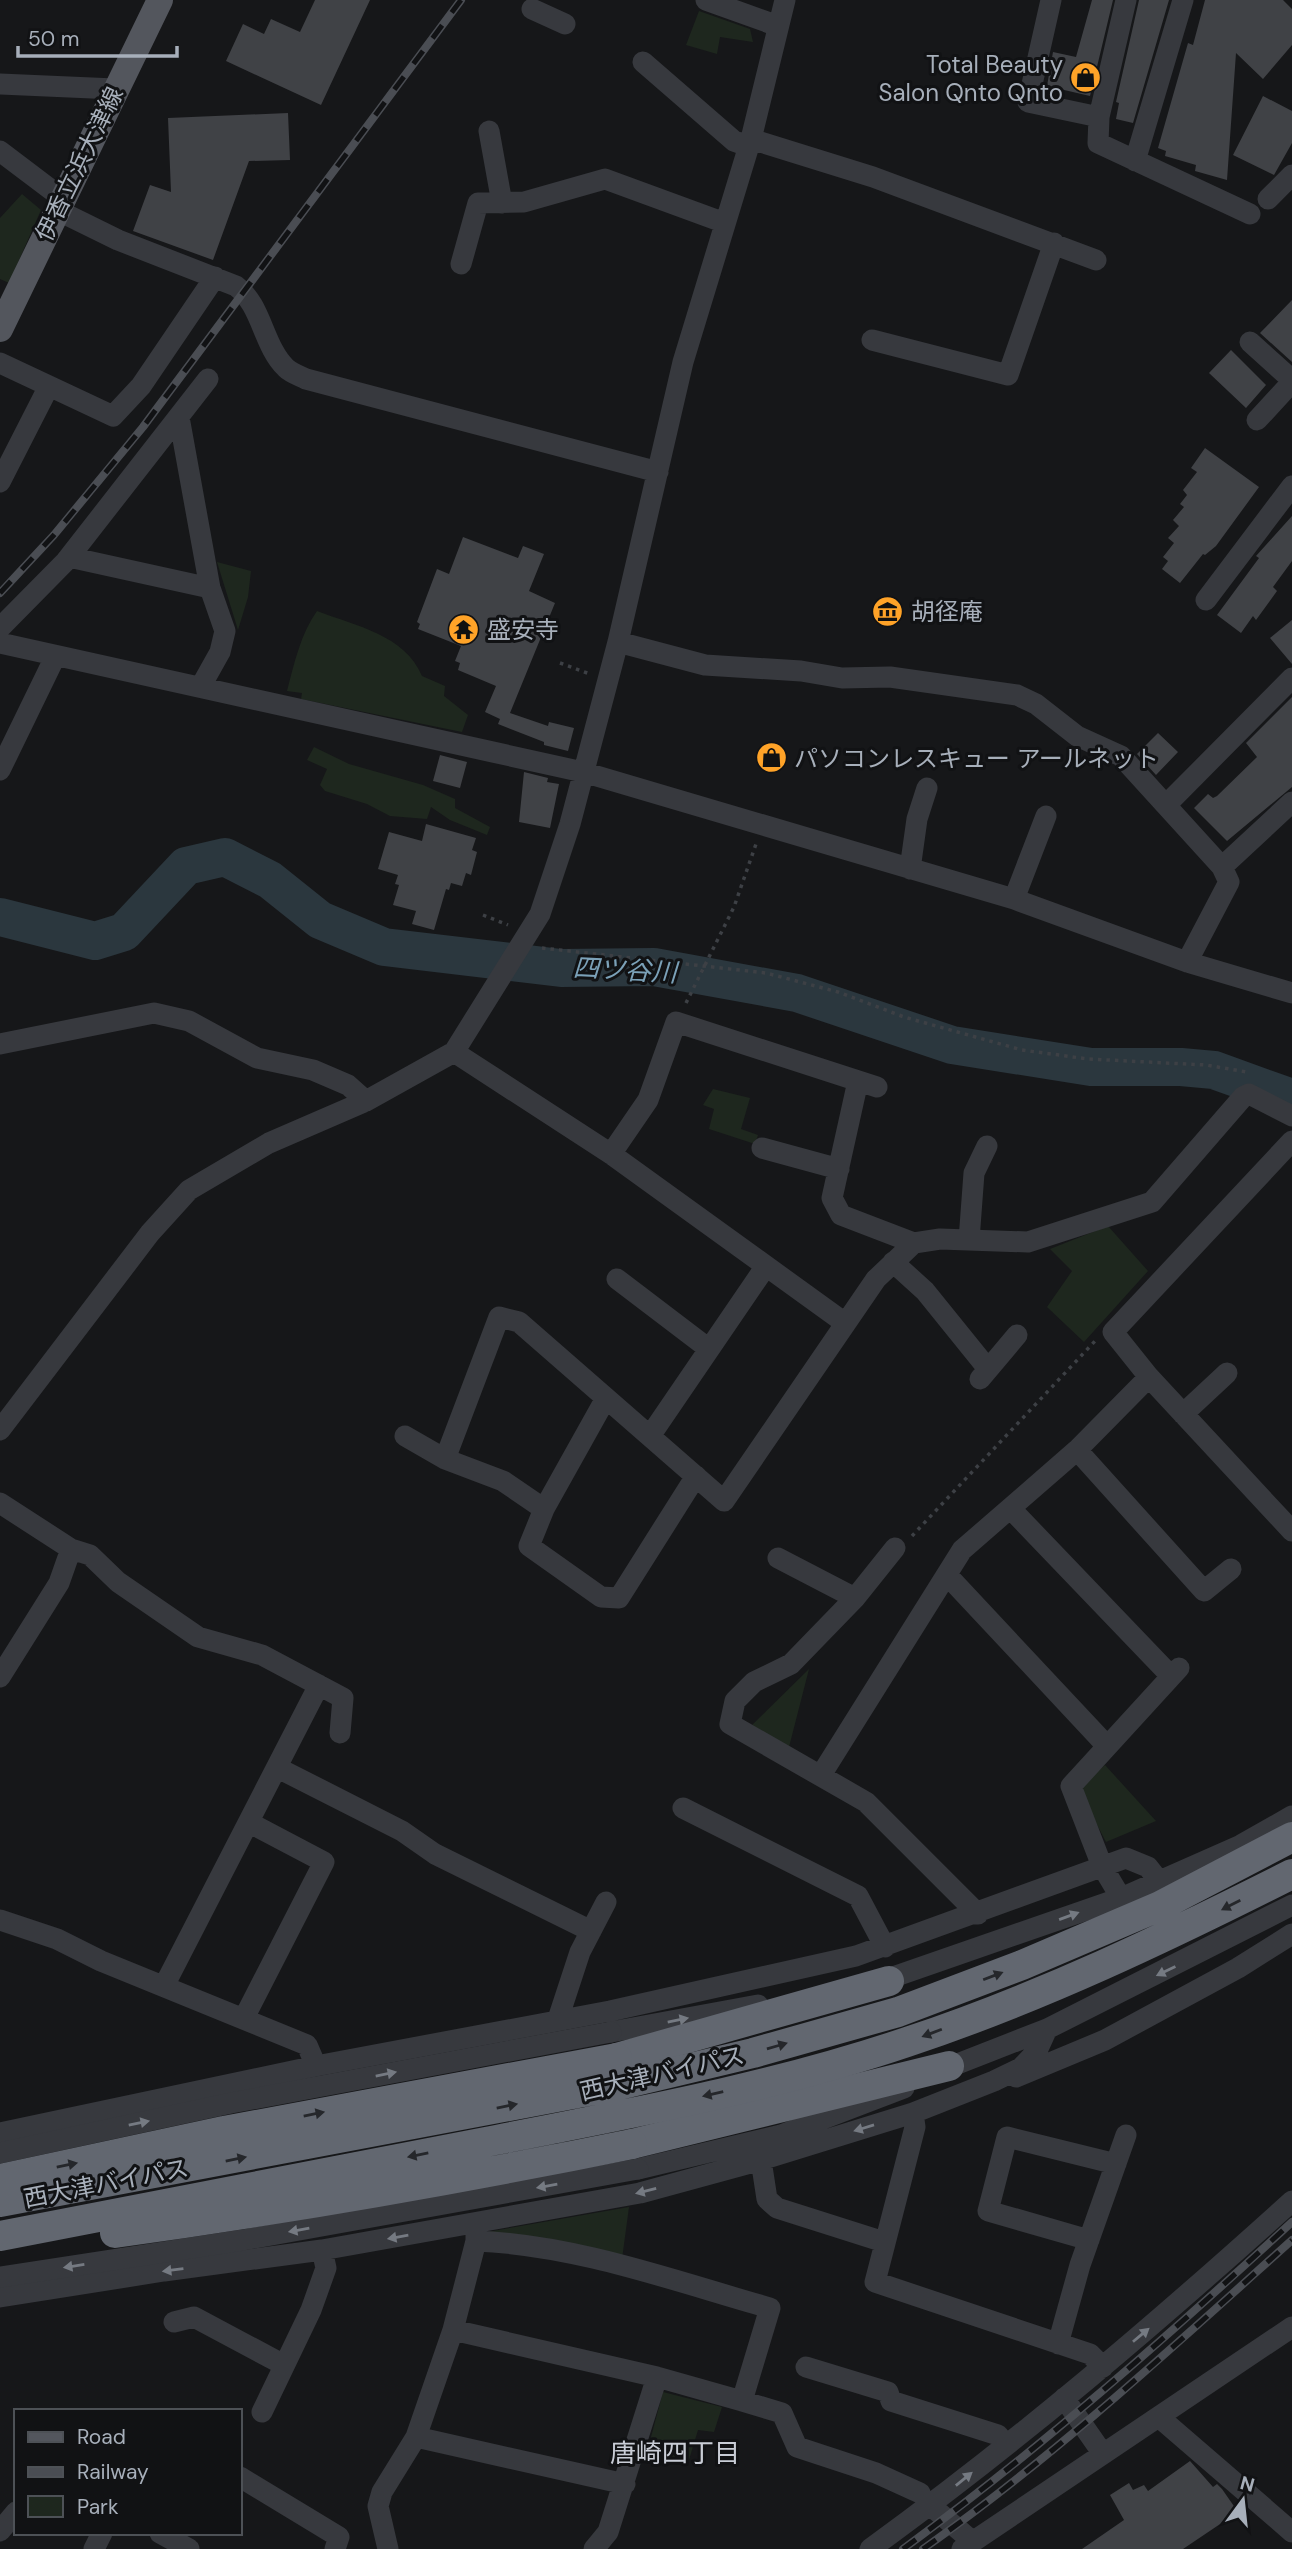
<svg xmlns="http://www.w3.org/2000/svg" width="1292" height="2549" font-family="'DM Sans','Noto Sans JP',sans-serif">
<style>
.green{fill:#1e271e}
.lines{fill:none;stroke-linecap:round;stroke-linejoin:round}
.river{stroke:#2b373e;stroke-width:38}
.building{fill:#404246}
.path{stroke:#3d4045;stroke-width:3.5;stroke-dasharray:3.5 5;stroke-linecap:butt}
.minor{stroke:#37393e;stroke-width:21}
.major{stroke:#53565d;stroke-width:26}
.highway{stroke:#626770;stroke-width:30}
.rail-casing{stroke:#4a4d53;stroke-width:8}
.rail{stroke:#111214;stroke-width:5;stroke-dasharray:16;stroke-linecap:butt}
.minor-bridge{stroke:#37393e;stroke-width:21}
.highway-bridge{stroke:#626770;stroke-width:30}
.oneway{fill:#25272b}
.oneway2{fill:#757a82}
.labels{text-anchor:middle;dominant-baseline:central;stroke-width:6;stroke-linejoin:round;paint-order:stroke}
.poi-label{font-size:24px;fill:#a7afba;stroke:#111214;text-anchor:start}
.street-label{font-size:24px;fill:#a7afba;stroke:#111214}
.water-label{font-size:26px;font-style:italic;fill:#7ba1b8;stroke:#111214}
.neighbourhood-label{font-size:26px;fill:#c9cdd6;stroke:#111214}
</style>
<rect width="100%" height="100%" fill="#161719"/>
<path class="green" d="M699 11 750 29 753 42 720 37 717 54 686 45Z
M22 194 41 210 9 283 0 279V218Z
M217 562 251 571 248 597 238 630Z
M317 611C356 626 405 635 422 676L445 686 444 696 468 715 462 732 301 699 302 693 287 691C294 664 301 633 317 611Z
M314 747 349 764 423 785 455 799V808L490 827 487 835 450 820 431 807 427 819 390 816 367 804 325 791 320 785 327 769 307 760Z
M713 1089 750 1098 741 1129 758 1135 755 1144 709 1129 714 1109 703 1105Z
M1108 1226 1148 1271 1084 1342 1047 1307 1072 1271 1050 1249Z
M809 1669 789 1747 752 1725Z
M1105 1765 1156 1821 1106 1842 1078 1788Z
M629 2207 622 2259 487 2232Z
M663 2392 722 2407 714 2432 698 2430 688 2463 647 2452Z"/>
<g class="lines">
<path class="river" d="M0 917 95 941 124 932 186 866 225 857 270 880 320 920 384 947 561 968 654 967 797 993 952 1045 1091 1067H1181L1214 1070 1292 1098"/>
</g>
<path class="building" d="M315 0H370L321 105 226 61 243 24 264 34 271 19 300 32Z
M1092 0H1113L1090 96 1047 86 1053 52 1076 57Z
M1139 0H1169L1133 123 1116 119 1119 103 1116 102Z
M1205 0H1283L1292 9V45L1263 79 1236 53 1227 180 1195 171 1196 165 1165 156 1166 151 1158 148 1188 43 1193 45Z
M1263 96 1292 111V143L1274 175 1233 155Z
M288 113 290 160 249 161 213 260 133 231 150 185 171 192 168 118Z
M1292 300V362L1260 333Z
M1231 350 1266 385 1246 408 1209 373Z
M1205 448 1259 487 1216 546 1205 555 1203 554 1180 583 1162 569 1168 561 1163 557 1174 543 1168 538 1179 526 1173 520 1184 507 1180 504 1187 495 1183 490 1197 472 1191 468Z
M1292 516V561L1273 587 1277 591 1256 620 1253 616 1241 633 1217 615 1259 558 1256 556Z
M463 537 518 558 523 546 544 554 529 591 555 603 510 713 548 726 549 722 574 728 568 751 544 745V742L498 724 500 719 485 712 496 686 458 670 460 663 455 661 461 646 418 629 420 624 417 622 437 569 449 574Z
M1292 620V664L1270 638Z
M1292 697V787L1227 841 1194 808 1208 794 1213 798 1217 796 1257 757 1246 743Z
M1158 733 1178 752 1156 775 1137 754Z
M440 755 467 762 460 788 433 781Z
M524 772 548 778 547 782 559 784 550 828 519 822Z
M426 824 476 838 472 850 477 852 471 875 466 873 462 886 451 883 449 890 446 889 434 930 412 924 416 911 393 905 399 885 395 884 398 875 378 869 389 832 422 841Z
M1190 2461 1213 2487 1217 2484 1222 2489 1238 2512 1183 2549H1082L1124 2520 1110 2495 1129 2483 1133 2490 1144 2485 1148 2491Z"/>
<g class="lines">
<path class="path" d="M560 663 590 674
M483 915 508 925
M542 948 766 973 838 992 904 1017 1022 1050 1088 1059 1206 1065 1247 1072
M686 1003 734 907 756 844
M912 1536 1096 1340"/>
<path class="minor" d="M706 0 778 26
M1051 0 1028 102 1099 117
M1126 0 1099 117 1098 143 1250 214
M532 9 565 24
M643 62 734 141 748 146
M0 84 115 89
M489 131 502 203
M751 139 873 177 1096 260
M0 151 62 198
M1135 161 1183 0
M1268 199 1292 175
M57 210 118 240 236 286C262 305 263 346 286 368 291 373 300 376 306 379L658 472
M461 264 478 203 524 202 605 179 725 223
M872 340 1008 375 1054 243
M1250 342 1292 380
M0 363 113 416 141 386 215 277
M179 417 210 588 225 631 220 652 201 686
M1257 420 1292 382
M0 482 49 386
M69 557 210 588
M1206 600 1292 486
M0 628 66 561 208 379
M618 642 705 665 801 671 842 678 890 677 1017 695 1036 704 1077 736 1121 756 1222 867 1229 882 1187 962
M0 643 583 772 1014 899 1187 962 1292 993
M0 770 55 657
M1166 805 1292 678
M1222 867 1292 802
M910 869 917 819 927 788
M1014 899 1046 816
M0 1044 154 1013 189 1021 257 1058 313 1070 348 1085 366 1101
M454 1052 611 1154 845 1323
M858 1081 832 1198 841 1215 914 1243
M1292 1141 1113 1332 1149 1377 1292 1531
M762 1148 839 1169
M611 1154 648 1100 676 1022 877 1087
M969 1240 974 1173 987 1146
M893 1262 925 1291 988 1369
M617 1279 709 1349
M980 1379 1017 1335
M606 1398 544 1509 529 1546 601 1597 619 1598 696 1476
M1183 1414 1227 1373
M0 1430 150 1233 189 1190 269 1143 366 1101 454 1052 540 914 570 824 618 642 683 362 751 139 785 0
M405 1436 445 1459 503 1481 544 1509
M650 1436 766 1266
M1077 1450 1204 1591 1231 1569
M445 1459 499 1317 519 1322 724 1501 876 1279 914 1243 940 1239 1028 1242 1152 1202 1243 1097 1249 1094 1292 1116
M0 1503 71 1549 59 1583 0 1677
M1011 1509 1171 1676
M895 1548 855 1598 791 1664 754 1682 735 1701 730 1724 866 1802 978 1914
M71 1549 90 1555 118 1582 198 1637 262 1655 343 1698 340 1733
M778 1558 855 1598
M947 1575 1107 1746
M278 1768 402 1831 435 1854 591 1931
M821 1775 962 1550 1077 1450 1149 1377
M683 1808 858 1896 885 1947
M1121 1898 1102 1866 1071 1786 1179 1668
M0 1920 57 1939 101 1961 307 2045 316 2066
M876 1983 1121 1898 1241 1845 1292 1816
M164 1986 319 1685
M244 2018 324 1862 250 1823
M558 2019 580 1952 606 1902
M611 2032 758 2005
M937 2072 1047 2029 1292 1905
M1016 2077 1105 2040 1238 1968 1292 1934
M913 2113 915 2127 875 2282 1090 2354 1103 2367
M0 2133 316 2066 610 2011 856 1956 1126 1858 1148 1867 1159 1881
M761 2160 767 2199 777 2208 884 2242
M638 2169 781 2135 904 2088
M1089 2240 988 2211 1007 2137 1116 2164
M476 2241C577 2245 674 2281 770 2308L742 2401 657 2377 608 2532 594 2549
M0 2297 164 2271 322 2250 640 2193 761 2160 913 2113 994 2081 1021 2068 1037 2051 1047 2029
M174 2322 194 2317 284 2365
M453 2330 476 2241V2227
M1058 2344 1080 2265 1126 2135
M806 2367 888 2392 891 2401 998 2435 1005 2446
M1064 2398 1103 2454
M742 2401 782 2413 797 2447 876 2473 920 2493
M262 2412 311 2310 326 2268 322 2250
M1160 2418 1292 2532
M416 2437 453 2330 657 2377
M240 2477 339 2537 335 2549
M930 2505 973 2542
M0 2531 16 2512
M160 2533 189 2549
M94 2549 102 2533
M388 2549 378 2506 382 2492 416 2437 625 2484
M870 2549C1018 2442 1157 2323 1292 2201
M962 2549 1292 2327"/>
<path class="major" d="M0 329 160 0"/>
<path class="highway" d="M617 2058 889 1981
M632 2144 949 2066"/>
<defs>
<path id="rail" d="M0 593 54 535 143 427 461 0
M903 2549C1040 2449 1167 2337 1292 2222
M923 2549C1054 2457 1173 2347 1292 2240"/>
</defs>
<use href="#rail" class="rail-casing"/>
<use href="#rail" class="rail"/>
<path class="minor-bridge" d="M0 2153 231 2103 611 2032
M0 2277 243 2240 638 2169"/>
<path class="highway-bridge" d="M0 2179 224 2131 617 2058
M0 2202 615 2086 753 2053 898 2012 1022 1965 1160 1906 1292 1837
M115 2233C288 2209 460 2179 632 2144
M0 2236C162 2205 324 2173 486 2142 627 2114 771 2088 907 2042 1040 1998 1167 1937 1292 1874"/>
</g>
<defs><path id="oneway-solid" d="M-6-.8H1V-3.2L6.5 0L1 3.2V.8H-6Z" transform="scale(1.75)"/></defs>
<g class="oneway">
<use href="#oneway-solid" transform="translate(1231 1905) rotate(153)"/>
<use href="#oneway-solid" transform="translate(993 1976) rotate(-21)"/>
<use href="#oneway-solid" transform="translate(932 2033) rotate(159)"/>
<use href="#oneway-solid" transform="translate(777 2046) rotate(-16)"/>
<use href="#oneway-solid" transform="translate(713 2094) rotate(167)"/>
<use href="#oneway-solid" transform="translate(507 2106) rotate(-11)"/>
<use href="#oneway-solid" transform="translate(314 2114) rotate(-11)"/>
<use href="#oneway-solid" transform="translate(418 2155) rotate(169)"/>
<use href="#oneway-solid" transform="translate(236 2159) rotate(-11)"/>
<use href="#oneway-solid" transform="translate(67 2165) rotate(-12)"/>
</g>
<g class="oneway2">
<use href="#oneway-solid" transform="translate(1069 1916) rotate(-20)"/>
<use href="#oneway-solid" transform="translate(1166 1971) rotate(154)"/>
<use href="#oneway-solid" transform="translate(678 2020) rotate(-11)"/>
<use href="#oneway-solid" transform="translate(386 2074) rotate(-11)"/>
<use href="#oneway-solid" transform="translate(139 2123) rotate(-12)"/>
<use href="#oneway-solid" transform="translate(864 2128) rotate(163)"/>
<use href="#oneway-solid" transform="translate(547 2186) rotate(170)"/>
<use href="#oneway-solid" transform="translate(646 2191) rotate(166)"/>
<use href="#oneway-solid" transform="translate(299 2230) rotate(170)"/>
<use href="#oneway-solid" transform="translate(398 2237) rotate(170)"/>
<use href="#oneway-solid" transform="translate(74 2266) rotate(171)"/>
<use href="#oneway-solid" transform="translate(173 2270) rotate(173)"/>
<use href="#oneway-solid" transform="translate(1141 2335) rotate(-40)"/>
<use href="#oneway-solid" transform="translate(964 2479) rotate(-39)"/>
</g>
<defs>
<symbol id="shop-disc" viewBox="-11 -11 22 22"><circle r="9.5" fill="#ffa328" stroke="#111214"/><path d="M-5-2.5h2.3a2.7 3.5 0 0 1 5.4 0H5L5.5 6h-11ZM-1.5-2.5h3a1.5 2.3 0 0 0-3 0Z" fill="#111"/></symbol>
<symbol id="museum-disc" viewBox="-11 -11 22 22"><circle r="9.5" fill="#ffa328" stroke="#111214"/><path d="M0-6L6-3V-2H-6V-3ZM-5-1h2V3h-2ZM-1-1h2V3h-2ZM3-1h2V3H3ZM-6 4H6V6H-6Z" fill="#111"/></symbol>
<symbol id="temple-disc" viewBox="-11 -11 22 22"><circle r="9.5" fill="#ffa328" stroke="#111214"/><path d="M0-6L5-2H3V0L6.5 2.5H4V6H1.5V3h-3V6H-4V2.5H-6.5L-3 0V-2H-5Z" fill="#111"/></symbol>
</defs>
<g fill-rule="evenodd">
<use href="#shop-disc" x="1068" y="60" width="35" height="35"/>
<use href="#museum-disc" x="870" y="594" width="35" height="35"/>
<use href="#temple-disc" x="446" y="612" width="35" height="35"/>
<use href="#shop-disc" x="754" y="740" width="35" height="35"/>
</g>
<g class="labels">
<g class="poi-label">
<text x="1063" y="64" text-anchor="end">Total Beauty<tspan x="1063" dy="28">Salon Qnto Qnto</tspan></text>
<text x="911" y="611">胡径庵</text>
<text x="487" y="629">盛安寺</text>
<text x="794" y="758">パソコンレスキュー アールネット</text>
</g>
<g class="street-label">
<text transform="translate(79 164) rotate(-64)">伊香立浜大津線</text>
<text transform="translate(662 2073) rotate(-13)">西大津バイパス</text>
<text transform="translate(106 2183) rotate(-11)">西大津バイパス</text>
</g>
<g class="water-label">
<text transform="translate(625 970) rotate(3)">四ツ谷川</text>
</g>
<g class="neighbourhood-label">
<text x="675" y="2453">唐崎四丁目</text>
</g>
</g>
<rect x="14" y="2409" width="228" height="126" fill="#111214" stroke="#4d5156" stroke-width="2"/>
<rect x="28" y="2432" width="35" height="10" fill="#53565d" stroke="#4d5156" stroke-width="2"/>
<text x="77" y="2444" font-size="21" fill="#a7afba">Road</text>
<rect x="28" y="2467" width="35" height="10" fill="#4a4d53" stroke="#4d5156" stroke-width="2"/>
<text x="77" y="2479" font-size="21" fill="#a7afba">Railway</text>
<rect x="28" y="2496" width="35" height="21" fill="#1e271e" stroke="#4d5156" stroke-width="2"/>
<text x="77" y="2514" font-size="21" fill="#a7afba">Park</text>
<g transform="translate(1243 2500) rotate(15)" stroke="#111214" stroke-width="5" paint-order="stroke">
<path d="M0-5L12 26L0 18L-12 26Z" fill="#a7afba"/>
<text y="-10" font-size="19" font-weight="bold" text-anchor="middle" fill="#a7afba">N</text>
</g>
<path d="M18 46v10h159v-10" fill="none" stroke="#a7afba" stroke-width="3.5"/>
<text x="28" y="46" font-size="21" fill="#a7afba" stroke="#111214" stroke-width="5" paint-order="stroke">50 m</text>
</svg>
